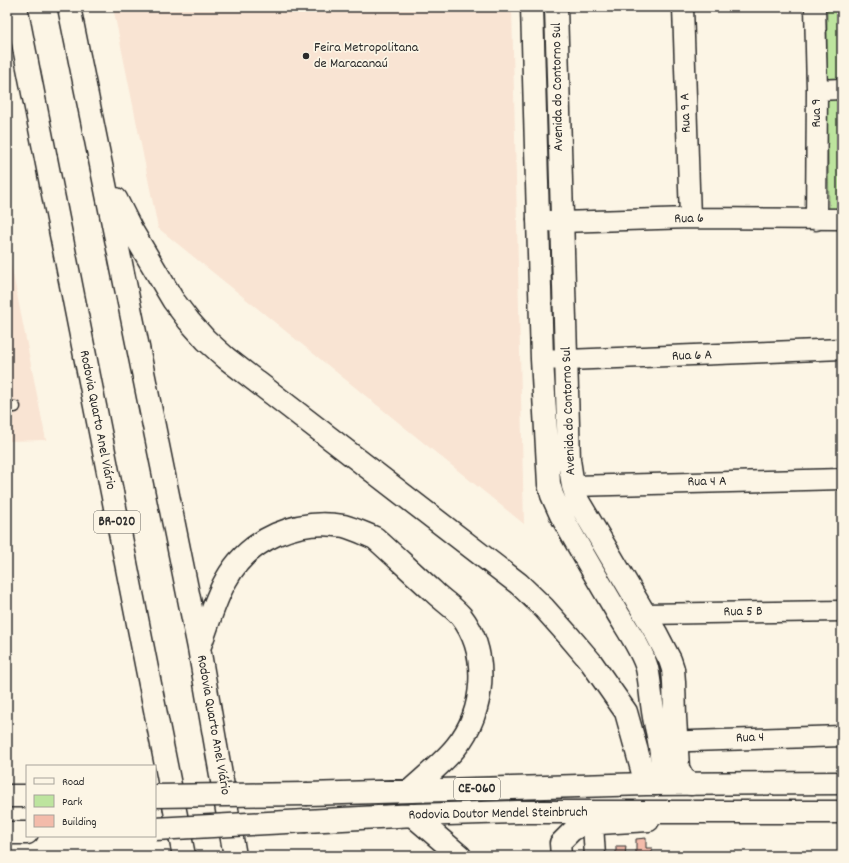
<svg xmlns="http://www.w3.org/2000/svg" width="849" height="863" font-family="Dekko,sans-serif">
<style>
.built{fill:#f9e4d3}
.green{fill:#bde49e;stroke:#748864}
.building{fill:#f3bbaa;stroke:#2b2b2b}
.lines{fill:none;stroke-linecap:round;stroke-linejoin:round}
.lane-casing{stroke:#2b2b2b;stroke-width:13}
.street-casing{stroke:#2b2b2b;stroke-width:23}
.secondary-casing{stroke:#2b2b2b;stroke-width:25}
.highway-casing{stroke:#2b2b2b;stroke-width:25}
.lane{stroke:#fcf5e5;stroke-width:10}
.street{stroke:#fcf5e5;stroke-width:20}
.secondary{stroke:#fcf5e5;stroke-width:22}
.highway{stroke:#fcf5e5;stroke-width:22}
.highway-bridge-casing{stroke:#2b2b2b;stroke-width:25;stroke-linecap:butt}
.highway-bridge{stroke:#fcf5e5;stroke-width:22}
.poi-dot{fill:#2b2b2b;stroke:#fcf5e5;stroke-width:1.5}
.labels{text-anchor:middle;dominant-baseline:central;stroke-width:3.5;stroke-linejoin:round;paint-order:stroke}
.shield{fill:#fcf5e5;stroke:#6a6863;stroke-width:1}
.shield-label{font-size:13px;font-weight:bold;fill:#2b2b2b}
.poi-label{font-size:14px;fill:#2b2b2b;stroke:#fcf5e5;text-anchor:start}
.street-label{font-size:14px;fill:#2b2b2b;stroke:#fcf5e5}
</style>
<rect width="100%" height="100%" fill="#fcf5e5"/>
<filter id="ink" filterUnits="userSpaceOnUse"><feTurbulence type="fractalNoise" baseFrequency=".025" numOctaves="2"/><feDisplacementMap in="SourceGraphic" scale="8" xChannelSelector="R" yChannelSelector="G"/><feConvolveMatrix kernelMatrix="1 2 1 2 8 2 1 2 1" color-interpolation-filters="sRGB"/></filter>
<g filter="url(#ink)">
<path class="built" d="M113 7H512L524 524 158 228Z
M7 244 46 440 7 441Z"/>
<path class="green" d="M827 7H842V79H827Z
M842 98V210H829L827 99Z"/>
<path class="building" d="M7 530 9 586H7Z
M646 838V848H652V854H657V856H636V839Z
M616 846H626L625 856H616Z"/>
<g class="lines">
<defs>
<path id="lane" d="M7 407H15"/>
<path id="street" d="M683 7 690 218
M815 7 817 90 816 220
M817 90 842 89
M537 220 561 222 690 218 842 219
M542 359 567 360 842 349
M573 486 842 479
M645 614 842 611
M660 742 842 736
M593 825 595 856
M561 856 560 843 572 831 583 825 649 821"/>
<path id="secondary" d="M532 7 542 359 549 484 552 495 561 515C579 548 598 580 617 612 627 629 642 650 647 668 651 686 651 705 655 722 659 742 667 767 655 784
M556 7 569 460 573 486 578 501 656 633 670 660 673 669 674 682 675 717 678 768 683 778 691 784"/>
<path id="highway" d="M16 7 184 856
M69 7 199 648 235 856
M116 199 131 229 173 300 189 321 206 340 226 358 519 584 544 608 568 635 591 662 626 712 646 784
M199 648C208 625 214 601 226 580 249 538 298 518 344 526 355 529 365 534 375 538 395 556 414 574 434 592 442 600 453 607 461 616 490 653 485 712 456 747 444 762 424 778 410 791
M308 794 646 784 842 783
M7 796H27
M412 815 460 856
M306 821 415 815 518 812H842
M7 833H27"/>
</defs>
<use href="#lane" class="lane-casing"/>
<use href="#street" class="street-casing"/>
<use href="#secondary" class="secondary-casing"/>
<use href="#highway" class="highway-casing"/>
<use href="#lane" class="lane"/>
<use href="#street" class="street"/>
<use href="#secondary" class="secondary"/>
<use href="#highway" class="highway"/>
<defs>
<path id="highway-bridge" d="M155 796 308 794
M155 829 306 821"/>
</defs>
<use href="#highway-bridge" class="highway-bridge-casing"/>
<use href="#highway-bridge" class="highway-bridge"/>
</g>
</g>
<circle class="poi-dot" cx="306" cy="56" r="4"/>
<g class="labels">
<g class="shield">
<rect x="94" y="511" width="46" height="22" rx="3"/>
<rect x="454" y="778" width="46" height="22" rx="3"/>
</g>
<g class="shield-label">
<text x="117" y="522">BR-020</text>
<text x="477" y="789">CE-060</text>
</g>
<g class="poi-label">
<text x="314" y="48">Feira Metropolitana<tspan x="314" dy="16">de Maracanaú</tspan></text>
</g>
<g class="street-label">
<text transform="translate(558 87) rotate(-91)">Avenida do Contorno Sul</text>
<text transform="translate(686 113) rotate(-92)">Rua 9 A</text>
<text transform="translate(817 113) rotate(-90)">Rua 9</text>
<text transform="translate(689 219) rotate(-1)">Rua 6</text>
<text transform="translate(692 356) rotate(-2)">Rua 6 A</text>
<text transform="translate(569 411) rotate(-92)">Avenida do Contorno Sul</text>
<text transform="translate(97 420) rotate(79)">Rodovia Quarto Anel Viário</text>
<text transform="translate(707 482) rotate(-1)">Rua 4 A</text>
<text transform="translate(743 612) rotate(-1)">Rua 5 B</text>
<text transform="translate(213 725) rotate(80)">Rodovia Quarto Anel Viário</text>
<text transform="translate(750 738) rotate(-2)">Rua 4</text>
<text transform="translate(498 814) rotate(-1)">Rodovia Doutor Mendel Steinbruch</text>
</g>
</g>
<rect width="849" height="863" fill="none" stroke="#fcf5e5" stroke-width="24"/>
<rect x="12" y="12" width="825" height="839" fill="none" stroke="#2b2b2b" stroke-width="1.5" filter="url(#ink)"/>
<rect x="26" y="765" width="130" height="72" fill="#fcf5e5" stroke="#a8a49b"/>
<rect x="34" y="778" width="20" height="6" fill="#fcf5e5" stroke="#a8a49b"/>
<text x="62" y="785" font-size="12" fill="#2b2b2b">Road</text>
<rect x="34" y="795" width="20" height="12" fill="#bde49e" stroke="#a8a49b"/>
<text x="62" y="805" font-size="12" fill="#2b2b2b">Park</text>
<rect x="34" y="815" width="20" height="12" fill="#f3bbaa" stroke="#a8a49b"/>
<text x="62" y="825" font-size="12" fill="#2b2b2b">Building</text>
</svg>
